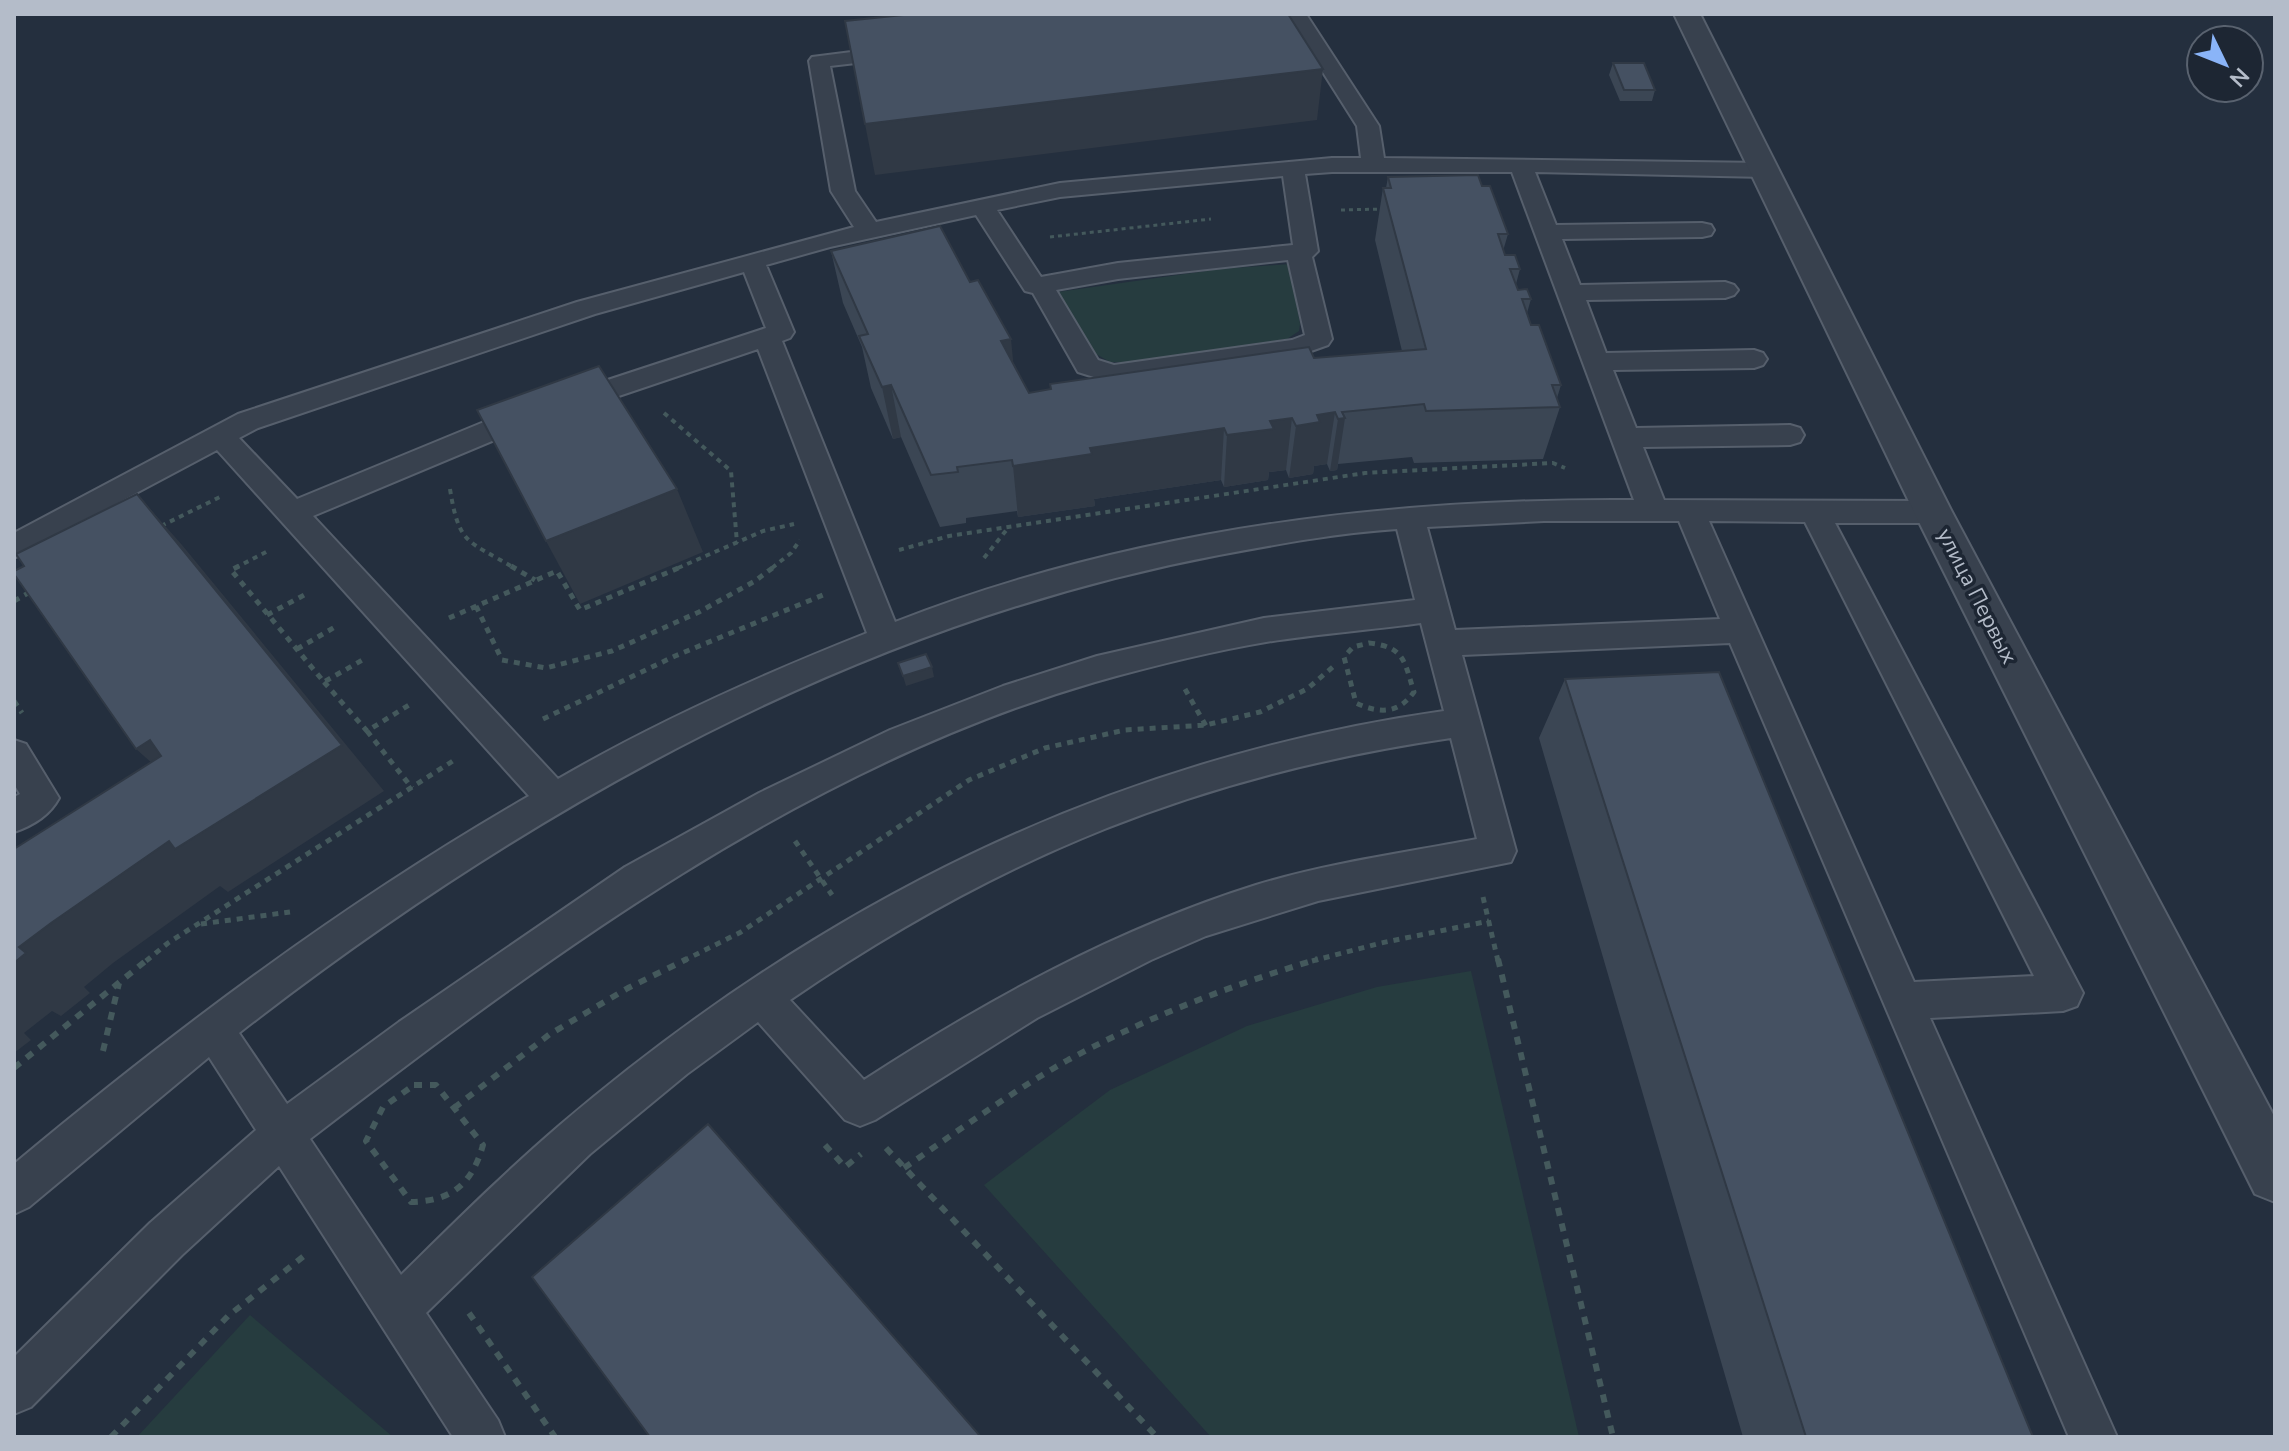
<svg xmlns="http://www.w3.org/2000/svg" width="2289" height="1451" font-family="'Nunito Sans',sans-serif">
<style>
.green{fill:#263c3f}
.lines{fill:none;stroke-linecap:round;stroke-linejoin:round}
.service-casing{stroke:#565f6c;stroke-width:4}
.minor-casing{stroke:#565f6c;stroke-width:4}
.path-far3{stroke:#44595c;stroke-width:3;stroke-dasharray:4 4;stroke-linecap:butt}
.path-far2{stroke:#44595c;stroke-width:4;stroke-dasharray:5 5;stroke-linecap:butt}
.path-far1{stroke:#44595c;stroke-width:5;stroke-dasharray:6 6;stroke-linecap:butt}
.path{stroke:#44595c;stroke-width:6;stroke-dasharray:8 8;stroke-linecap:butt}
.service{fill:#38414e;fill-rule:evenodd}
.minor{fill:#38414e;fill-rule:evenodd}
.wall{fill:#3b4654}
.shaded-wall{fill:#303945}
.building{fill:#455162;stroke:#303945;stroke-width:2}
.labels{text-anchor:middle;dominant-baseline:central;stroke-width:7;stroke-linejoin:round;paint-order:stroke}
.street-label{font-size:22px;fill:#b4bcc9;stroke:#1d2633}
</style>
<rect width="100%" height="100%" fill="#242f3e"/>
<path class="green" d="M1290 264 1300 324 1299 331 1287 339 1129 362H1110L1096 354 1058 292 1220 269Z
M1471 971 1579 1437H1211L984 1185 1110 1090 1247 1026 1377 987Z
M250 1315 393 1437H137Z"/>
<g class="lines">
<defs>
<path id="service" d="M1286 14H1306L1379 126 1384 158 1765 163 1773 165 1777 170 1773 175 1765 177 1535 172 1556 225 1702 223 1711 225 1714 230 1711 235 1702 237 1562 239 1580 285 1725 282 1734 285 1738 290 1734 295 1725 298 1586 300 1606 353 1754 350 1763 353 1767 359 1763 365 1754 368 1613 370 1636 428 1790 425 1800 428 1804 435 1800 442 1790 445 1643 447 1664 500 1933 501 1944 505 1948 512 1944 519 1933 523H1835L2083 993 2077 1006 2063 1011 1930 1018 2117 1437H2069L1730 643 1462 655 1516 851 1511 862 1318 901 1206 936 1151 960 1037 1018 875 1120 860 1126 845 1120 758 1022 687 1074 590 1154 426 1313 498 1420 505 1437H453L279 1166 182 1255 31 1407 14 1414V1357L150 1223 256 1130 209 1057 29 1207 14 1214V1164C177 1028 345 902 529 796L217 450 14 558V533L238 414 577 302 854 227 831 191 809 61 812 57 899 46 909 52 899 58 830 66 855 191 876 222 1060 183 1332 158H1361L1357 126ZM1332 172H1512L1634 500C1383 498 1131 530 895 622L782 341 790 338 794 332 766 265 830 247 976 215 1025 291 1033 293 1078 372 1113 383 1297 356 1328 345 1332 339 1312 257 1318 251 1305 174ZM1283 176 1293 245 1118 263 1041 277 997 210 1060 197ZM1288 260 1305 335 1292 340 1114 365 1098 360 1056 290 1118 279ZM744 272 766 328 501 415 297 499 239 438 258 428 595 314ZM758 349 867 633C761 675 656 722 558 779L313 516 521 429ZM1544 521H1679L1720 619 1455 630 1427 527ZM1709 521 1805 522 2034 976 1914 982ZM1397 529 1415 600 1264 618 1097 656 1003 686 890 730 759 793 625 867 399 1022 287 1104 239 1033C528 808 856 624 1219 555 1278 544 1337 533 1397 529ZM1421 623 1444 711C1107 759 817 906 560 1125 505 1172 453 1224 401 1275L310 1139C549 955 801 768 1095 682 1148 667 1212 651 1266 642 1317 634 1370 630 1421 623ZM1451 738 1477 839C1403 853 1328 863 1256 885 1116 929 987 1000 864 1080L790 1000C1001 856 1198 775 1451 738Z
M14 740 26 744 59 798C50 815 32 826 14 832V797L20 794 14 784Z"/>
<path id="minor" d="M1674 14H1700L1952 512 2275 1118V1202L2255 1194 1914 512Z"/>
</defs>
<use href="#service" class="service-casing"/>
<use href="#minor" class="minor-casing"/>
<path class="path-far3" d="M1341 210 1383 209
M1050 237 1211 219"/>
<path class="path-far2" d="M664 413 731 471 737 543
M450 489C459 546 468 540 514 568
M161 526 220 497
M899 550 949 536 1365 473 1553 463 1565 468
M984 558 1008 528
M235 568 268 551
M678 568 763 531 794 524
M772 568 791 553 800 540"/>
<path class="path-far1" d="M239 566 231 570 324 682 364 659
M511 566 535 580
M14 601 30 592
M476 606 502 660 546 668 612 651 699 612 755 581 775 566
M267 615 306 594
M449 618 557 571 580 610 683 566
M1369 643C1405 647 1404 661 1414 692 1398 714 1380 714 1356 703L1344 657 1353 647Z
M297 649 335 627
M324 682 367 731 409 705
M1185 689 1206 726
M14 701 22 713
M543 719 675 656 823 595
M367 731 412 788
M795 841 832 895
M1483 897 1498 961
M201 924 290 912
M146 961 168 943 456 759
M683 961 741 932 969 780 1045 748 1125 730 1206 725 1260 712 1307 689 1334 666
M1312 961 1381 943 1489 921"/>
<path class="path" d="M1498 959 1613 1437
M103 1051 119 983
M14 1068 148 959
M414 1085H436L483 1145C472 1184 452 1201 411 1202L366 1141 383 1107Z
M454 1108 550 1034 628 988 687 959
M825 1145 845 1167 861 1154
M886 1148 1157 1437
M904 1168C958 1131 1011 1092 1068 1060 1147 1017 1232 985 1318 959
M469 1313 555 1437
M111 1437 228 1316 304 1256"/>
<use href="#service" class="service"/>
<use href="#minor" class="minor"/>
</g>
<path class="wall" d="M1613 63 1655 90 1652 101H1620L1609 75Z
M1388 177 1482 186 1508 234 1503 251 1505 255 1520 269 1516 284 1518 290 1531 299 1527 313 1531 325 1561 385 1557 398 1560 407 1543 459 1414 463 1412 457 1338 464 1337 470 1330 471 1327 464 1314 466 1313 474 1289 478 1286 470 1269 472 1268 480 1224 487 1221 480 1094 499 1095 506 1018 517 1017 511 966 518V523L940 527 901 437 893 439 871 388 862 347 843 303 831 251 1014 364 1029 393 1050 390V384L1314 358 1402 351 1375 240 1383 188H1386Z
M1565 679 2033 1437H1743L1539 738Z"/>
<path class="shaded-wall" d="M1323 69 1317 120 875 175 865 124Z
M1011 339 1016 391 1001 341Z
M891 385 901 437 893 439 882 387Z
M1335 412 1327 464 1314 466 1313 474 1289 478 1296 426 1317 415Z
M1292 418 1286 470 1269 472 1268 480 1224 487 1227 435 1270 421Z
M1345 418 1337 470 1330 471 1338 419Z
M1224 428 1221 480 1094 499 1095 506 1018 517 1013 466 1090 448Z
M677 489 703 552 580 604 546 541Z
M137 494 182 545 384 791 228 892 220 886 113 963 84 987 90 993 61 1016 52 1011 24 1033 31 1040 14 1053V963L19 947 51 923 169 841Z
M932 667 934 677 906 686 903 676Z
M150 740 188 795 136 749Z"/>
<path class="building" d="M913 14H1288L1323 69 865 124 845 21Z
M1613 63H1644L1655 90H1624Z
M1478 175 1482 186H1490L1508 234H1498L1505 255H1515L1520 269H1510L1518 290 1527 289 1531 299H1522L1531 325H1539L1561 385H1552L1560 407 1426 411 1424 404 1342 412 1345 418 1338 419 1335 412 1317 415 1320 422 1296 426 1292 418 1270 421 1274 429 1227 435 1224 428 1090 448 1092 454 1013 466 1012 460 957 467 958 472 931 475 891 385 882 387 859 336 868 334 831 251 940 226 970 282 978 280 1011 339 1001 341 1029 393 1051 389 1050 384 1309 347 1314 358 1426 349 1383 188H1391L1388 177Z
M599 366 677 489 546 541 477 410Z
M137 494 342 745 175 849 169 841 51 923 19 947 26 953 14 963V849L161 756 150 740 136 749 14 574V571L24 566 16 554Z
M926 654 932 667 903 676 898 663Z
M1719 672 2033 1437H1806L1565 679Z
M708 1124 981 1437H650L532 1277Z"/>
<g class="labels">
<g class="street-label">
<text transform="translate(1977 596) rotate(63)">улица Первых</text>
</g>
</g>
<rect width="2289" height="1451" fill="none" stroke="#b4bcc9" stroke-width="32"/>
<g transform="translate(2225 64) rotate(133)"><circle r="38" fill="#1d2633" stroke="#59626f" stroke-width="2"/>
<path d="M0-6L14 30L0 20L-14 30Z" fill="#8ab4f8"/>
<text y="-12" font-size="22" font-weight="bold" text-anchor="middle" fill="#b4bcc9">N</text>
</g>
</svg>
